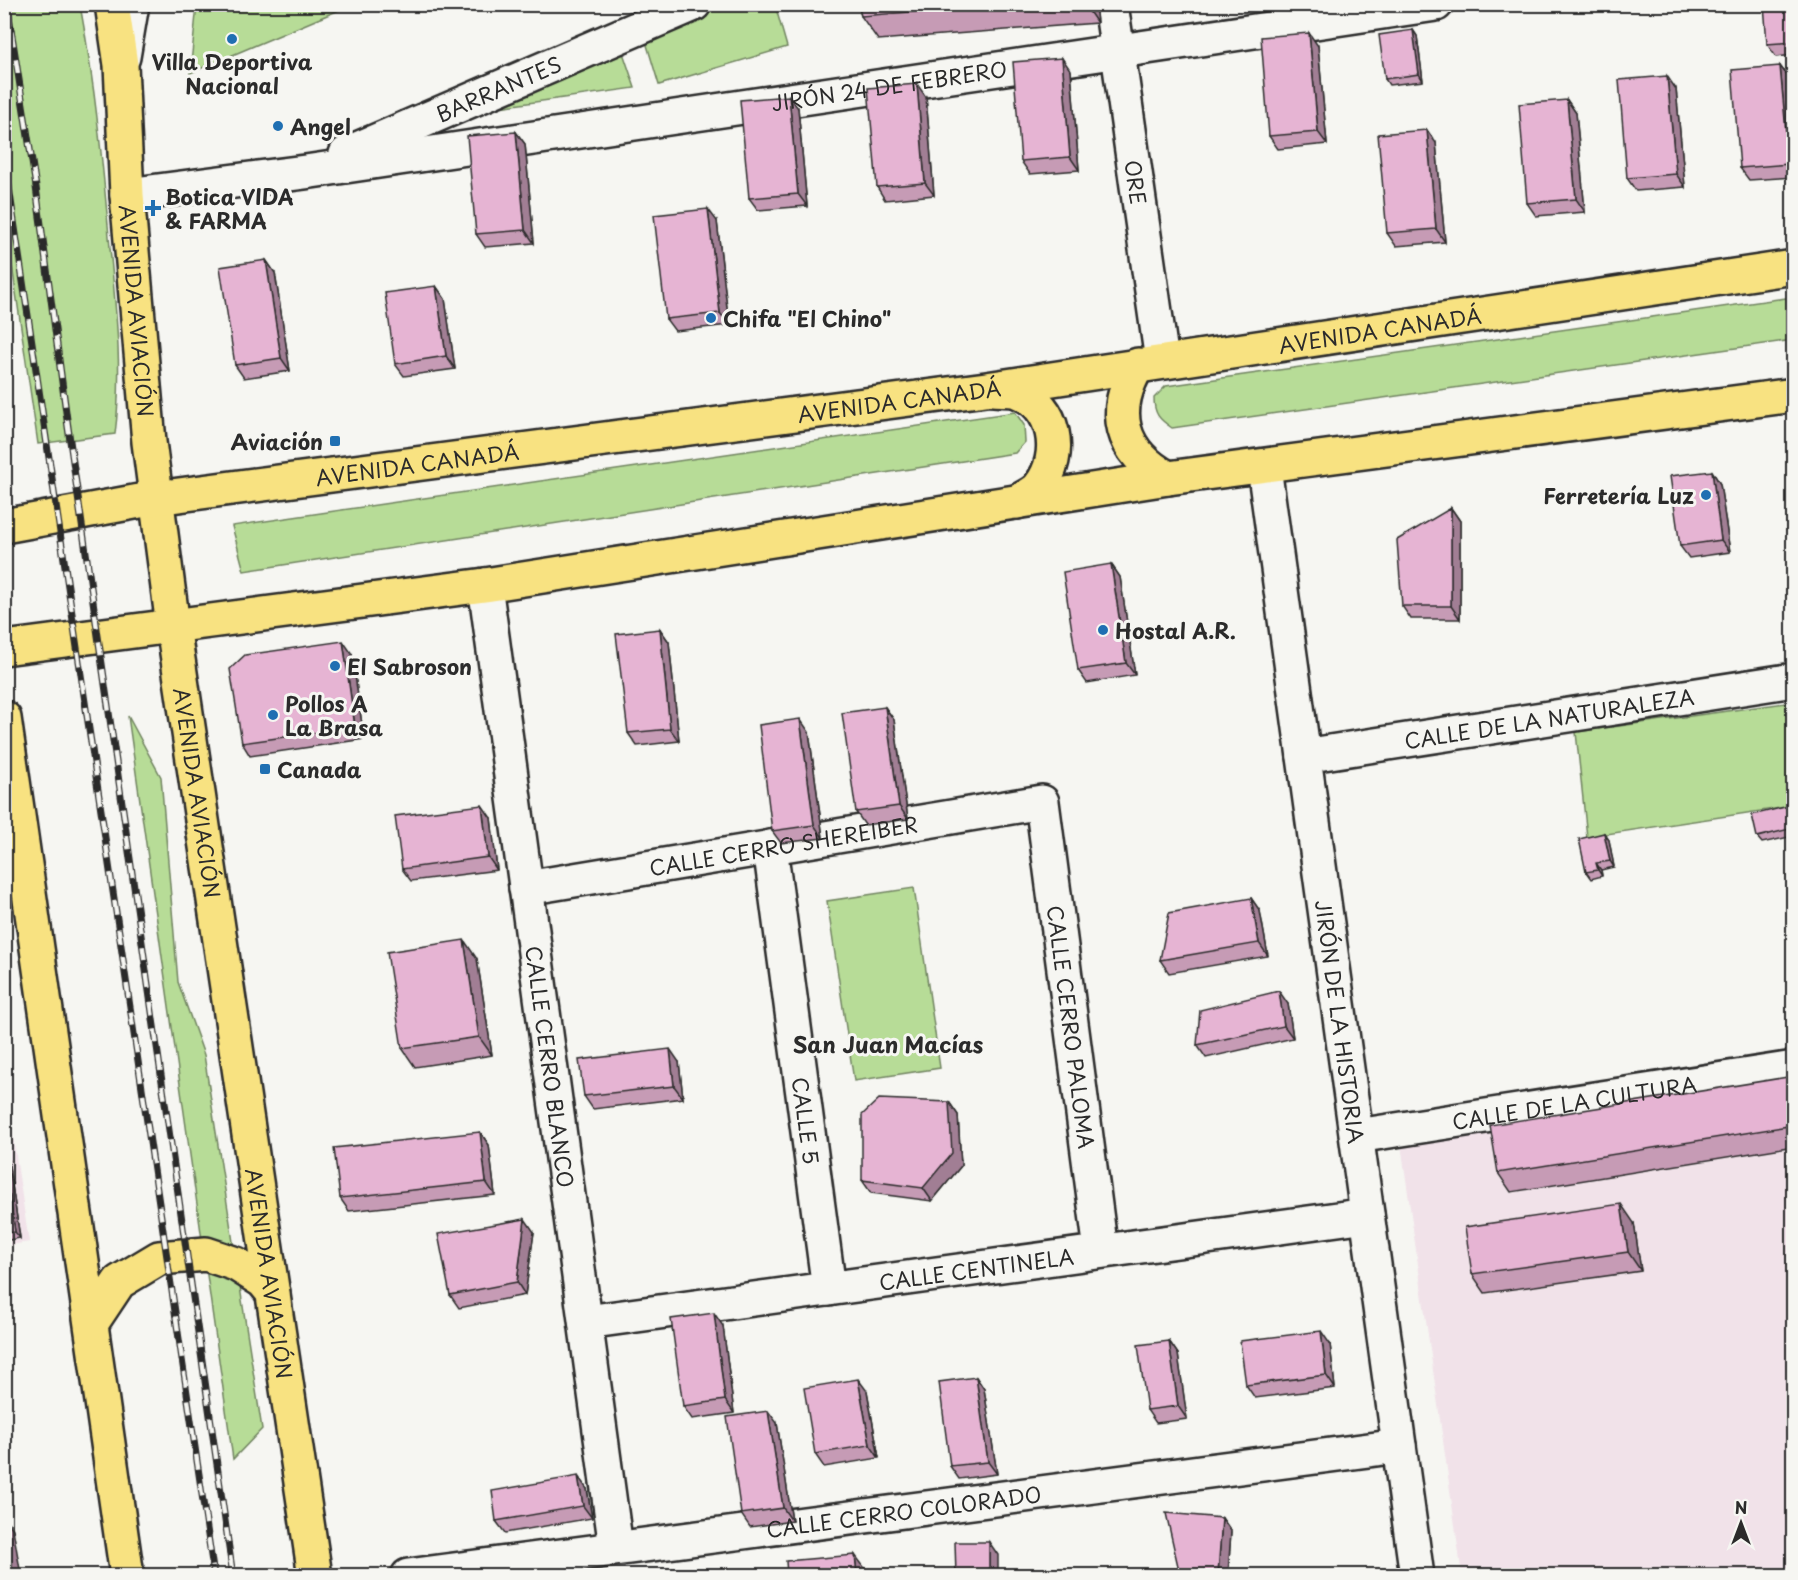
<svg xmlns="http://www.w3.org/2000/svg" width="1798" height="1580" font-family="'Playpen Sans',sans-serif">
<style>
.built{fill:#f1e2e9}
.green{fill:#b7dc97;stroke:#718461;stroke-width:1.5}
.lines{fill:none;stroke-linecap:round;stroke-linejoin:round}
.minor-casing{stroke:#2b2b2b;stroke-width:38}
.major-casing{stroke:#2b2b2b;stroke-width:38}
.minor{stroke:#f6f6f2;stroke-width:33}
.major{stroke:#f8e281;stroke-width:33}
.rail-casing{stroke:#2b2b2b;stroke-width:7}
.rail{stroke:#f6f6f2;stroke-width:4.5;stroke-dasharray:14;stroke-linecap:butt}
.wall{fill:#c69bb5;stroke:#2b2b2b;stroke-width:1.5}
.shaded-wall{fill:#a17e94;stroke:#2b2b2b;stroke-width:1.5}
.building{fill:#e6b4d3;stroke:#2b2b2b;stroke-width:1.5}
.poi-dot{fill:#1f6fb2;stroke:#f6f6f2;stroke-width:2}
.labels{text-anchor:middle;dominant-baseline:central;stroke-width:6;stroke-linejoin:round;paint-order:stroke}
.poi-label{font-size:21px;font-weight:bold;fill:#2b2b2b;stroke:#f6f6f2;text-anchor:start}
.street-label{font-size:21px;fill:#2b2b2b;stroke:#f6f6f2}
.neighbourhood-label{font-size:22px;font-weight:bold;fill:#2b2b2b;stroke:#f6f6f2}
</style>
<rect width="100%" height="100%" fill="#f6f6f2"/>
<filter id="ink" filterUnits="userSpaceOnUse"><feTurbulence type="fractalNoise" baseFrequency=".0167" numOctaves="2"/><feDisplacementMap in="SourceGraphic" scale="12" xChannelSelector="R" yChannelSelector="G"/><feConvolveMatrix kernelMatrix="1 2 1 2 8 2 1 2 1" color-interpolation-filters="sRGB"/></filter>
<g filter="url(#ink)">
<path class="built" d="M4 1078 29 1242 5 1246H4Z
M1793 1089V1575H1462L1401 1144Z"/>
<path class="green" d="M4 5H80C95 85 103 166 110 248 116 310 123 373 115 434L38 444 5 217Z
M197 5V4L351 5 190 73Z
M712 5H775L787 47 659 85 641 25Z
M618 38 635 88 442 115Z
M1793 297V340L1172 428C1159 419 1154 414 1154 398L1166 386Z
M1015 412 1024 425 1025 442 1015 453 244 571 232 526Z
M1793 702V806L1587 837 1576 732Z
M128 716 161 777 178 982 204 1055 262 1429 233 1459Z
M914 888 940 1068 854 1081 827 901Z"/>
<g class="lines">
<defs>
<g id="minor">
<path id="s1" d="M1111 4 1162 361"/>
<path d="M123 57 132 4"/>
<path id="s2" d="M346 154 694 4"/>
<path id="s3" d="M127 195 305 172 1436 4"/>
<path id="s4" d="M1264 467 1417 1576"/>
<path id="s5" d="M485 585 616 1548"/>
<path id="s6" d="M1304 756 1794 680"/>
<path id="s7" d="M770 847 829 1289"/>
<path id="s8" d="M526 888 1042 802 1101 1251"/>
<path id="s9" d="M1357 1136 1794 1068"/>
<path id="s10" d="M586 1322 1367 1215"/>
<path id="s11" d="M408 1576 1399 1446"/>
</g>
<g id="major">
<path id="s12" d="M112 4 121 65 127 195 149 442 173 626 315 1576"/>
<path d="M1138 365C1110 411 1120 452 1168 478"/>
<path d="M993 389C1000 390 1010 389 1017 391 1056 406 1064 455 1040 486 1035 493 1025 497 1017 502"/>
<path id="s13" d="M4 526 156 498 986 389 1794 267"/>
<path d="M4 648 485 585 1168 478 1794 395"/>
<path d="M4 718 127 1576"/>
<path d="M93 1321 119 1282 159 1258 206 1254 236 1264 263 1281 273 1293"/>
</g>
</defs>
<use href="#minor" class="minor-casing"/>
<use href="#major" class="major-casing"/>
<use href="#minor" class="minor"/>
<use href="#major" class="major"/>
<defs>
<path id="rail" d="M7 4 36 187 68 427 233 1576
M4 153 214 1576"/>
</defs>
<use href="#rail" class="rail-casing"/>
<use href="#rail" class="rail"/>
</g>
<path class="wall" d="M858 4H1095L1097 23 878 40 861 16Z
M1794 4V55L1776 57 1767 44Z
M1413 30 1417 36 1423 81 1389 85 1385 79Z
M1318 46 1327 144 1278 149 1269 136Z
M1780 66 1789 78 1794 132V177L1749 180 1740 168Z
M1071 71 1079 170 1030 174 1021 161Z
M1676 89 1685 187 1636 191 1627 178Z
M926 97 934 195 885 200 877 187Z
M1567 100 1576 113 1585 212 1536 216 1527 203Z
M798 108 807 206 758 210 749 198Z
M516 132 525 144 534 243 485 247 476 234Z
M1436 143 1445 242 1396 246 1387 233Z
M717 221 729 325 675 331 666 319Z
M266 260 275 273 290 371 244 378 235 365Z
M436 286 445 299 455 369 404 376 395 364Z
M1712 471 1720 484 1730 552 1689 558 1680 546Z
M1451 508 1460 521V619H1411L1402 606Z
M1111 564 1120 577 1135 675 1087 683 1078 670Z
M660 629 669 642 679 741 637 746 628 733Z
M352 654 364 739 250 756 242 743Z
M885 707 894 720 908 819 865 825 856 812Z
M809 732 823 838 781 843 772 831Z
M1794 806V836L1762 843 1757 837Z
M491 818 497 870 411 881 402 869Z
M1604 833 1609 840 1614 867 1601 870 1602 876 1591 879 1586 872Z
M1251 898 1260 911 1268 956 1169 973 1160 960Z
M477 959 492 1055 415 1067 402 1048Z
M1288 1004 1293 1038 1206 1058 1197 1045Z
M679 1062 683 1098 593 1109 584 1096Z
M1794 1076V1146L1511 1192 1498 1173Z
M949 1102 958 1115 961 1166 932 1201 871 1193 862 1180Z
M480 1132 489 1145 495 1195 349 1211 340 1198Z
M4 1133 20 1238 4 1241Z
M1634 1223 1641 1271 1485 1293 1472 1274Z
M534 1232 525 1295 459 1308 450 1295Z
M723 1326 734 1413 692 1419 683 1406Z
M1169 1341 1178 1354 1187 1419 1156 1423 1147 1410Z
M1330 1344 1335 1388 1255 1398 1246 1385Z
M976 1377 984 1389 997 1474 959 1479 950 1466Z
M867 1391 879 1458 824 1467 815 1454Z
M777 1423 792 1521 750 1527 741 1514Z
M587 1489 592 1518 505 1533 496 1521Z
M1222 1518 1231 1531 1228 1575H1180Z"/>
<path class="shaded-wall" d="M1084 4H1095L1097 23Z
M1413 30 1417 36 1423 81 1419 74Z
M1309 33 1318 46 1327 144 1318 132Z
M1062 58 1071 71 1079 170 1070 157Z
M1780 66 1789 78 1794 132V171L1789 164Z
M1667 76 1676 89 1685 187 1676 174Z
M917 84 926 97 934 195 925 183Z
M789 96 798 108 807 206 798 194Z
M1567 100 1576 113 1585 212 1576 199Z
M1427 130 1436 143 1445 242 1436 229Z
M516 132 525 144 534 243 525 230Z
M708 209 717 221 729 325 720 313Z
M266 260 275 273 290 371 281 358Z
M436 286 445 299 455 369 446 356Z
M1712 471 1720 484 1730 552 1721 540Z
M1451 508 1460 521V619L1451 606Z
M1111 564 1120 577 1135 675 1126 663Z
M660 629 669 642 679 741 670 729Z
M343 641 352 654 364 739 355 727Z
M885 707 894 720 908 819 899 806Z
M800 719 809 732 823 838 814 825Z
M482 805 491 818 497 870 488 857Z
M1604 833 1609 840 1614 867 1610 861Z
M1596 863 1601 870 1602 876 1598 870Z
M1251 898 1260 911 1268 956 1259 943Z
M464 940 477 959 492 1055 479 1037Z
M1279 991 1288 1004 1293 1038 1284 1026Z
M670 1049 679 1062 683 1098 674 1086Z
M949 1102 958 1115 961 1166 932 1201 923 1188Z
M480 1132 489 1145 495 1195 486 1182Z
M4 1133 20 1238 15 1232 4 1158Z
M1621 1204 1634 1223 1641 1271 1628 1252Z
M525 1219 534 1232 525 1295 517 1282Z
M714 1313 723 1326 734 1413 725 1400Z
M1321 1331 1330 1344 1335 1388 1326 1375Z
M1169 1341 1178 1354 1187 1419 1178 1406Z
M976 1377 984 1389 997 1474 988 1462Z
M858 1379 867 1391 879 1458 870 1445Z
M768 1411 777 1423 792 1521 783 1508Z
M578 1476 587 1489 592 1518 583 1506Z
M4 1517 13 1529 21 1575H11L4 1537Z
M1222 1518 1231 1531 1228 1575H1220L1218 1573Z
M989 1542 998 1555V1575H989Z
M855 1555 864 1567 865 1575H857Z"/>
<path class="building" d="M858 4H1008L861 16Z
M1764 4H1794V42L1767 44Z
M1413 30 1419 74 1385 79 1379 35Z
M1309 33 1318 132 1269 136 1261 37Z
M1062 58 1070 157 1021 161 1013 62Z
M1780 66 1789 164 1740 168 1732 70Z
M1667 76 1676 174 1627 178 1619 80Z
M917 84 925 183 877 187 868 88Z
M789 96 798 194 749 198 740 100Z
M1567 100 1576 199 1527 203 1519 104Z
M1427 130 1436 229 1387 233 1378 134Z
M516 132 525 230 476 234 467 136Z
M708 209 720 313 666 319 654 215Z
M266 260 281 358 235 365 220 267Z
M436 286 446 356 395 364 385 293Z
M1712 471 1721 540 1680 546 1670 476Z
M1451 508V606H1402L1397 540Z
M1111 564 1126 663 1078 670 1063 572Z
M660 629 670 729 628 733 616 634Z
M343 641 355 727 242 743 230 669 245 655Z
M885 707 899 806 856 812 842 713Z
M800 719 814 825 772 831 759 725Z
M482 805 488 857 402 869 395 816Z
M1793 805 1794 828 1757 837 1752 815Z
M1604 833 1610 861 1596 863 1598 870 1586 872 1579 839Z
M1251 898 1259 943 1160 960 1169 913Z
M464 940 479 1037 402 1048 387 952Z
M1279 991 1284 1026 1197 1045 1200 1010Z
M670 1049 674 1086 584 1096 579 1060Z
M1794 1076V1125L1498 1173 1490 1125Z
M879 1099 949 1102 952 1153 923 1188 862 1180V1115Z
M480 1132 486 1182 340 1198 334 1148Z
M4 1158 15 1232 4 1233Z
M1621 1204 1628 1252 1472 1274 1465 1227Z
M525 1219 517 1282 450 1295 438 1234Z
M714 1313 725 1400 683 1406 671 1319Z
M1321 1331 1326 1375 1246 1385 1240 1341Z
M1169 1341 1178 1406 1147 1410 1138 1345Z
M976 1377 988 1462 950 1466 939 1382Z
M858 1379 870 1445 815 1454 804 1388Z
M768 1411 783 1508 741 1514 727 1417Z
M578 1476 583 1506 496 1521 492 1491Z
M1166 1513 1222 1518 1218 1573 1207 1575H1180Z
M4 1537 11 1575H4Z
M955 1542H989V1575H956Z
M855 1555 857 1575H787L786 1561Z"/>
</g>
<g class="poi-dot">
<circle cx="232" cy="39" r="6"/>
<circle cx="278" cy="126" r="6"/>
<path d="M150 199h6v6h6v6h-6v6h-6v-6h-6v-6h6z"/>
<circle cx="711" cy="318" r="6"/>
<rect x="329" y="435" width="12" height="12" rx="3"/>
<circle cx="1706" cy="495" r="6"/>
<circle cx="1103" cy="630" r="6"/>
<circle cx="335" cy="666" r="6"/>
<circle cx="273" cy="715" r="6"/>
<rect x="259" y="763" width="12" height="12" rx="3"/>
</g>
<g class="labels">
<g class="poi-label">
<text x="232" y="61" text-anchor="middle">Villa Deportiva<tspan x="232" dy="24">Nacional</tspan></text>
<text x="290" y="126">Angel</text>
<text x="165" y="196">Botica VIDA<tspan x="165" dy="24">&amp; FARMA</tspan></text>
<text x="723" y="318">Chifa "El Chino"</text>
<text x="323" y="441" text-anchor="end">Aviación</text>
<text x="1694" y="495" text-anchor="end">Ferretería Luz</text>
<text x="1115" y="630">Hostal A.R.</text>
<text x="347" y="666">El Sabroson</text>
<text x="285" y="703">Pollos A<tspan x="285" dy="24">La Brasa</tspan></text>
<text x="277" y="769">Canada</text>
</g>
<g class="street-label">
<text stroke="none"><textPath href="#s3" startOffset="770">JIRÓN 24 DE FEBRERO</textPath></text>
<text stroke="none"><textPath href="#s2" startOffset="166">BARRANTES</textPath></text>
<text stroke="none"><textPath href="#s1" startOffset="180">ORE</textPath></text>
<text stroke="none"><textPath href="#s12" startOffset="308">AVENIDA AVIACIÓN</textPath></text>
<text stroke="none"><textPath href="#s13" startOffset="1390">AVENIDA CANADÁ</textPath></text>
<text stroke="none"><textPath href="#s13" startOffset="904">AVENIDA CANADÁ</textPath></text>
<text stroke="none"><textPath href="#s13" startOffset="418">AVENIDA CANADÁ</textPath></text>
<text stroke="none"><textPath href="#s6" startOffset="248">CALLE DE LA NATURALEZA</textPath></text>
<text stroke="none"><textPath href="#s12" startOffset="794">AVENIDA AVIACIÓN</textPath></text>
<text stroke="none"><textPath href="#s8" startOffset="261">CALLE CERRO SHEREIBER</textPath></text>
<text stroke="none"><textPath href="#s4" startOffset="560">JIRÓN DE LA HISTORIA</textPath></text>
<text stroke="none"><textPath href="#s8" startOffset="750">CALLE CERRO PALOMA</textPath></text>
<text stroke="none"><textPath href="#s5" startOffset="486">CALLE CERRO BLANCO</textPath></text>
<text stroke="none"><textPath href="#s9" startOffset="220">CALLE DE LA CULTURA</textPath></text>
<text stroke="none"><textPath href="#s7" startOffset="276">CALLE 5</textPath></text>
<text stroke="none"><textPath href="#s10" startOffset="394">CALLE CENTINELA</textPath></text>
<text stroke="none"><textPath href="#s12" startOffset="1280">AVENIDA AVIACIÓN</textPath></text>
<text stroke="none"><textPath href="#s11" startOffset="500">CALLE CERRO COLORADO</textPath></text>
</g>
<g class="neighbourhood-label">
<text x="888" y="1043">San Juan Macías</text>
</g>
</g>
<rect width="1798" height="1580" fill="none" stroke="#f6f6f2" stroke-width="24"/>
<rect x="12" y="12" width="1774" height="1556" fill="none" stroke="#2b2b2b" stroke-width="2" filter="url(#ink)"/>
<g transform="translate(1741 1523)" stroke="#f6f6f2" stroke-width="4.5" paint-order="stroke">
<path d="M0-4.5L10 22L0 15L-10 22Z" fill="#2b2b2b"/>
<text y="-9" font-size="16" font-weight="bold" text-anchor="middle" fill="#2b2b2b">N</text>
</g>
</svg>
